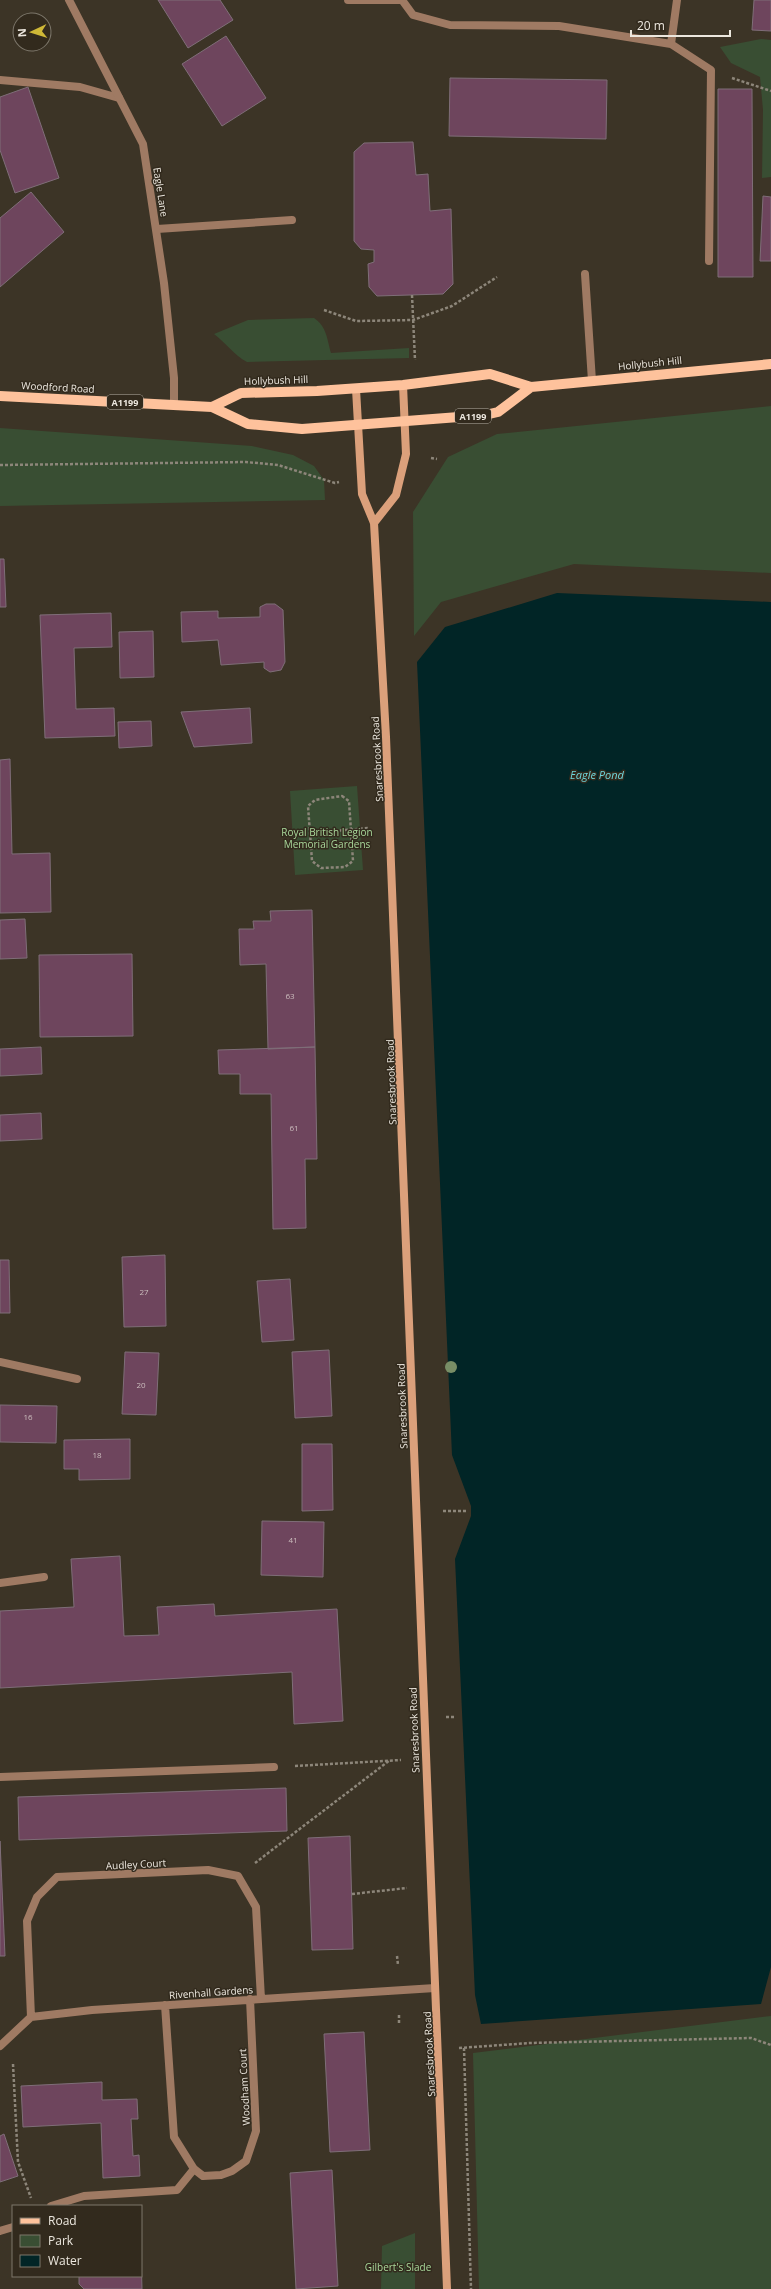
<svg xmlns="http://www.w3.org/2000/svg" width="771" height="2289" font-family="'Open Sans',sans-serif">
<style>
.green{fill:#394e33}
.water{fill:#012526}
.building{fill:#6e455d;stroke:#7f6e78}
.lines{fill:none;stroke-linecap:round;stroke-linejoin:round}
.path{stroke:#8d867a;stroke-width:2.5;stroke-dasharray:3 2;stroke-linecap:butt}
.lane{stroke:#9f7a63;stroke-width:8}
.street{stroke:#9f7a63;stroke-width:8}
.secondary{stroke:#dba07b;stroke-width:8}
.primary{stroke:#fec29c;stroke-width:10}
.tree{fill:#788e66}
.labels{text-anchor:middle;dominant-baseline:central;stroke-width:3;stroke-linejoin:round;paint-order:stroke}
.number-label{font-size:8px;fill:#ccbebe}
.shield{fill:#322a1d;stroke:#b4aea4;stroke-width:1}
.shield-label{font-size:9px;font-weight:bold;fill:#ece7de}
.street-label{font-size:10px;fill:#ece7de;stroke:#322a1d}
.park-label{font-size:10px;fill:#a9d89b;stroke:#322a1d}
.water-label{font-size:11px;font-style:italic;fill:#6dd5da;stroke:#322a1d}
</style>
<rect width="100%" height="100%" fill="#3c3426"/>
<path class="green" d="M761 39 771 40V177L762 178 763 110 760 77 731 63 720 47Z
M314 318C327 327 327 339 331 353L409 348V358L247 362C234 355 226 343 214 334L248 320Z
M771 406V573L574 564 441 602 414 636 413 512 448 457 497 434Z
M0 428 252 446 293 455 314 466 324 480 325 500 0 506Z
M357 786 363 870 295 875 290 791Z
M771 2016V2289H479L473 2053Z
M415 2233V2289H381L382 2246Z"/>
<path class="water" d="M557 593 771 602V1967L761 2004 481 2024 475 1995 455 1559 471 1516V1506L452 1455 417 662 445 627Z"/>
<path class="building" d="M158 0H220L233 20 188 48Z
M754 0H771V31L752 30Z
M226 36 266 98 222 126 182 64Z
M450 78 607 80 606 139 449 136Z
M28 87 59 178 15 193 0 150V97Z
M718 89H752L753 277H718Z
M413 142 416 175 428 174 430 211 451 209 453 284 443 294 377 296 369 287 368 264 374 262V250L361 249 354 241V152L364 143Z
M31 192 64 232 0 287V218Z
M763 196 771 197V261H760Z
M0 559H4L6 607H0Z
M266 604H275L283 610 285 662 281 670 270 672 264 668V662L221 665 218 640 182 642 181 612 218 611V618L260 617V607Z
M111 613 112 647 74 648 76 709 114 708 115 736 45 738 40 615Z
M153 631 154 677 120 678 119 632Z
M250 708 252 743 194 747 181 712Z
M151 721 152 746 119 748 118 722Z
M10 759 12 854 50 853 51 912 0 913V760Z
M312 910 315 1047 268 1049 266 964 240 965 239 929H254L253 921H271L270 911Z
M25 919 27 958 0 959V920Z
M132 954 133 1036 40 1037 39 955Z
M41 1047 42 1074 0 1076V1049Z
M315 1047 317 1159H305L306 1228 273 1229 271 1094H240V1074H219L218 1050Z
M41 1113 42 1139 0 1141V1115Z
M165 1255 166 1326 124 1327 122 1257Z
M0 1260H9L10 1313H0Z
M290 1279 294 1340 262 1342 257 1281Z
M329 1350 332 1416 295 1418 292 1352Z
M125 1352 159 1353 156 1415 122 1414Z
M0 1405 57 1406 56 1443 0 1442Z
M130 1439V1479L79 1480V1469H64V1440Z
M302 1444H332L333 1510 302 1511Z
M262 1521 324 1522 323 1577 261 1575Z
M120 1556 124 1636 159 1635 157 1607 214 1604 215 1616 337 1609 343 1721 294 1724 292 1672 0 1688V1611L74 1607 71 1559Z
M286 1788 287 1831 19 1840 18 1797Z
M350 1836 353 1949 312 1950 308 1838Z
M0 1841 5 1956H0Z
M364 2032 370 2150 330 2152 324 2034Z
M102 2082V2100L137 2099 138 2119H131L133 2156 139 2155 140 2176 103 2178 101 2123 23 2127 21 2086Z
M4 2134 18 2176 0 2182V2136Z
M332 2170 338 2286 296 2289 290 2173Z
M141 2254 142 2289H84L79 2284V2276H141Z"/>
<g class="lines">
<path class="path" d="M732 78 771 91
M412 295 415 360
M324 310 356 321 413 320 452 306 497 277
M431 458 437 459
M0 465 246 462 278 465 335 483 339 482
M342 796 349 801 353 861 345 867 321 868 312 861 308 806 315 800Z
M310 833 369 828
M443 1511H467
M446 1717H454
M295 1766 401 1760
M255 1863 390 1760
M352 1894 407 1888
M397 1956 398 1965
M399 2015V2025
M459 2048 530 2043 751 2038 771 2045
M464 2048 471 2289
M13 2064 18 2162 31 2198"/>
<path class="lane" d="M348 0H402L413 15 450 25 559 26 671 44 677 0
M671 44 711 70 709 261
M0 80 80 87 119 98
M157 229 292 220
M585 274 592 381
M0 1583 44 1577
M0 1777 274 1767
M51 2206 84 2196 177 2190 194 2169
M0 2231 13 2227"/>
<path class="street" d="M69 0 143 144 164 283 174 378V405
M0 1362 77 1379
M165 2005 174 2137 194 2169 203 2176 221 2175 232 2171 246 2161 256 2131 250 1999
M31 2017 27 1921 37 1897 57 1877 208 1870 238 1876 256 1907 261 1999
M0 2046 31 2017 92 2010 435 1988"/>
<path class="secondary" d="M356 389 362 494 374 523 386 737 447 2289
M374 523 396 495 406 454 403 385"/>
<path class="primary" d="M0 396 212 407 248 424 302 429 485 415 498 412 531 387
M212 407 241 393 317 391 403 385 490 374 531 387 771 364"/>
</g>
<circle class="tree" cx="451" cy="1367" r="6"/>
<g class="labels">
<g class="number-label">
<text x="290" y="995">63</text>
<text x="294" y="1127">61</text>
<text x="144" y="1291">27</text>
<text x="141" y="1384">20</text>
<text x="28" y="1416">16</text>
<text x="97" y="1454">18</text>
<text x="293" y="1539">41</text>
</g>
<g class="shield">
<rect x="107" y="395" width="36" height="14" rx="3"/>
<rect x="455" y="409" width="36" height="14" rx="3"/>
</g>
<g class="shield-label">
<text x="125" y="402">A1199</text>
<text x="473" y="416">A1199</text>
</g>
<g class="street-label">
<text transform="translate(161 192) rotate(81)">Eagle Lane</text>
<text transform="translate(650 363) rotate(-6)">Hollybush Hill</text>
<text transform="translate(276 380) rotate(-2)">Hollybush Hill</text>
<text transform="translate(58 387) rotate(3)">Woodford Road</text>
<text transform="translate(377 759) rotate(-93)">Snaresbrook Road</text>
<text transform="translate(391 1082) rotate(-92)">Snaresbrook Road</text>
<text transform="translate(402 1406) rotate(-92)">Snaresbrook Road</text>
<text transform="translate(414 1730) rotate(-92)">Snaresbrook Road</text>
<text transform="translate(136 1864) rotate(-3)">Audley Court</text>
<text transform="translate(211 1992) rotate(-4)">Rivenhall Gardens</text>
<text transform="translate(429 2054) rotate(-93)">Snaresbrook Road</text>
<text transform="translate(244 2087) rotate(-93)">Woodham Court</text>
</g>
<g class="park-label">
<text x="327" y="832">Royal British Legion<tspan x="327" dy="12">Memorial Gardens</tspan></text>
<text x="398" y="2267">Gilbert's Slade</text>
</g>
<g class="water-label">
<text x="597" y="774">Eagle Pond</text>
</g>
</g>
<rect x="12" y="2205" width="130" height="72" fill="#322a1d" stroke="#7c766a"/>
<rect x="20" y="2218" width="20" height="6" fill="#fec29c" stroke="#7c766a"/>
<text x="48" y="2225" font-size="12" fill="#ece7de">Road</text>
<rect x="20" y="2235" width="20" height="12" fill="#394e33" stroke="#7c766a"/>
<text x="48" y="2245" font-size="12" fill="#ece7de">Park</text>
<rect x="20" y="2255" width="20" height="12" fill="#012526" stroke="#7c766a"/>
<text x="48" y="2265" font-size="12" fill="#ece7de">Water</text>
<g transform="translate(32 32) rotate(266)"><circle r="19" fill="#322a1d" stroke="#7c766a"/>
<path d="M0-3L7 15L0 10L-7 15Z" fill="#cfb837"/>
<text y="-6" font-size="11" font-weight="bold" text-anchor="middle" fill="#ece7de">N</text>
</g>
<path d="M631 30v6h99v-6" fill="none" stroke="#ece7de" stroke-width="2"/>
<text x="637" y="30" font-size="12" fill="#ece7de" stroke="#322a1d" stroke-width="3" paint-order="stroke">20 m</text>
</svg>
